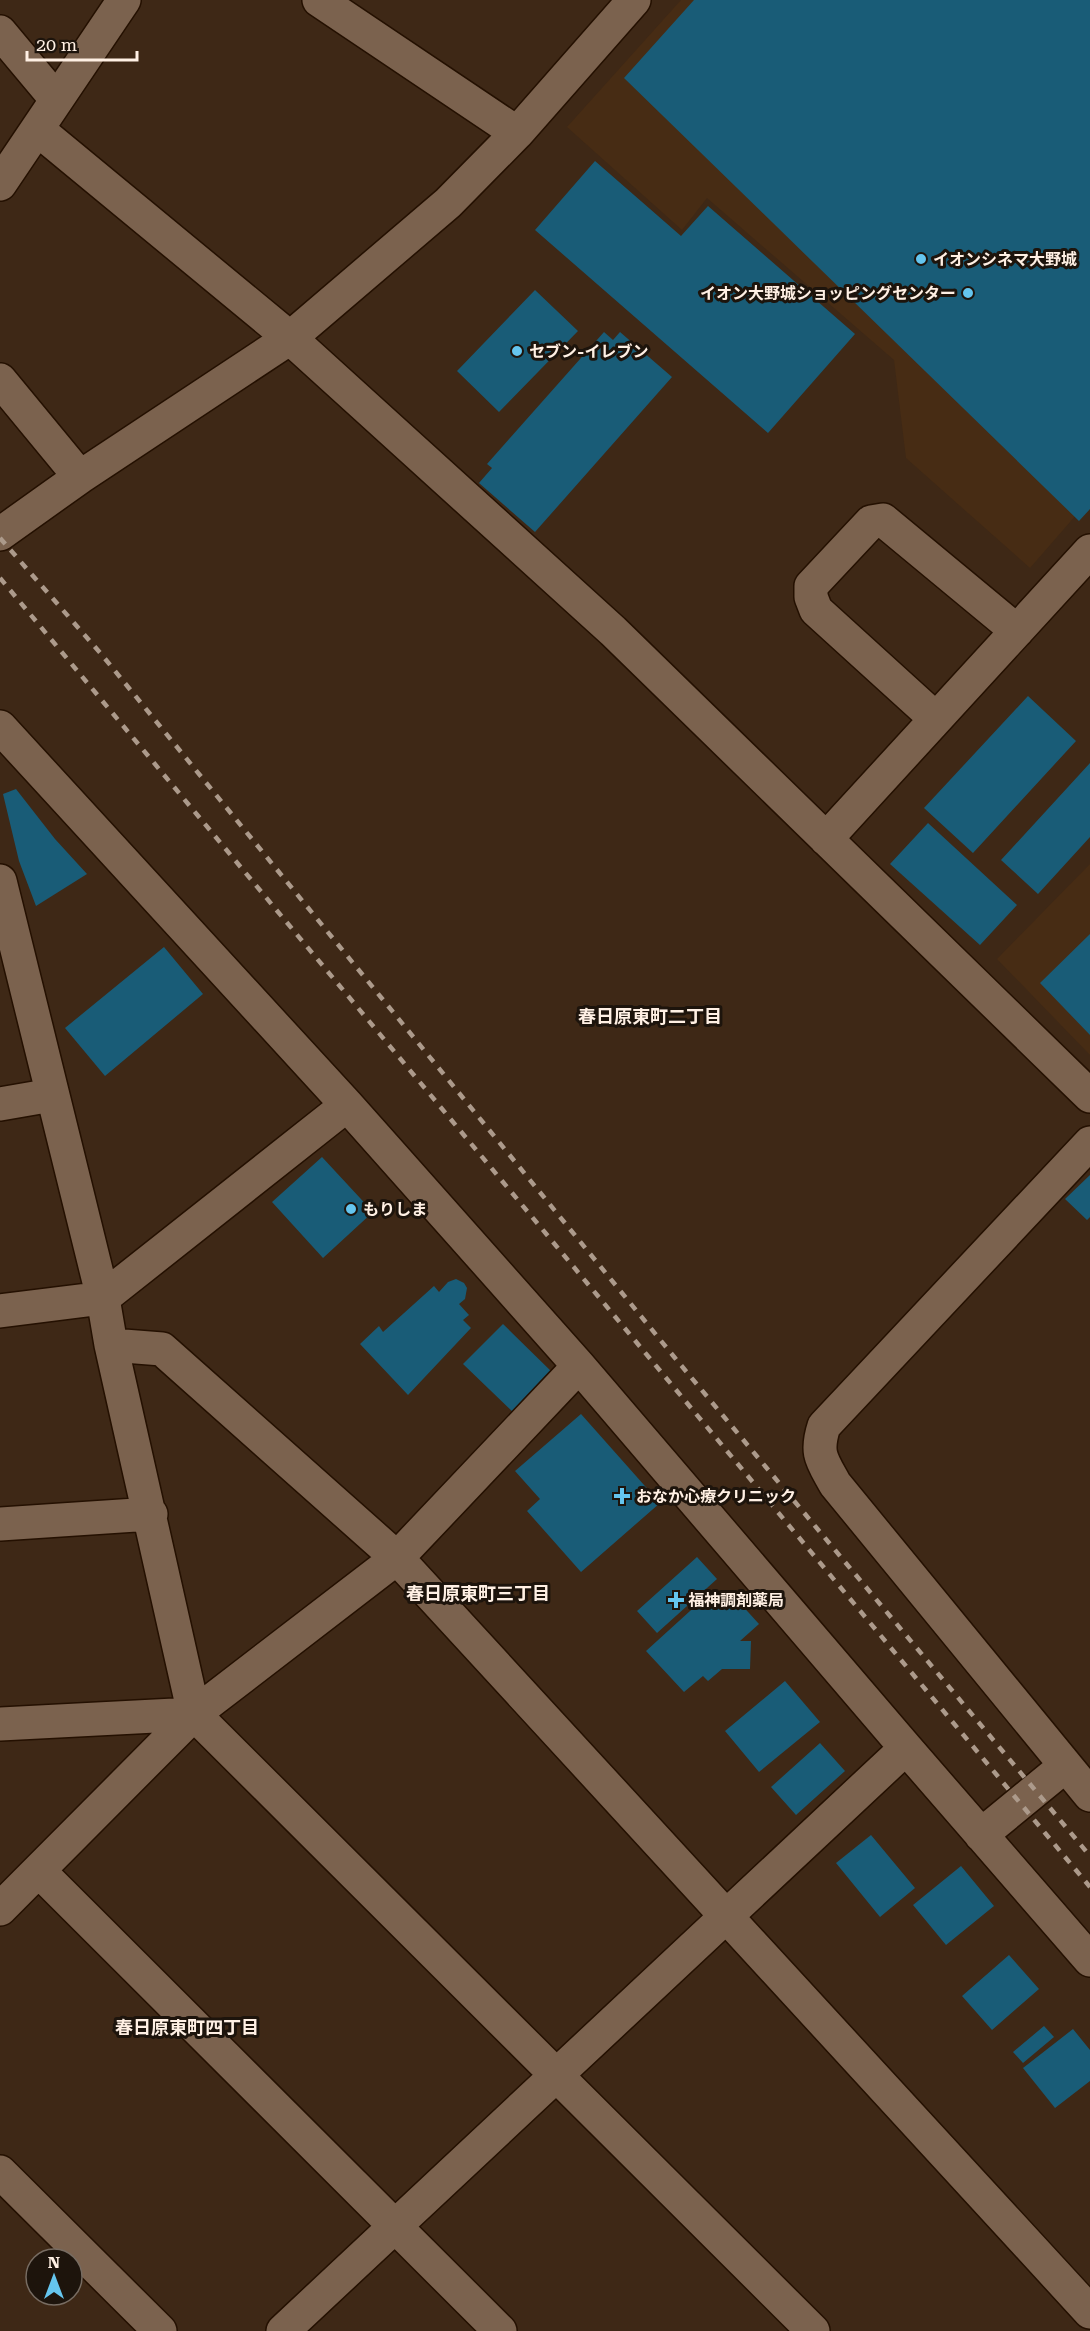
<svg xmlns="http://www.w3.org/2000/svg" width="1090" height="2331" font-family="'Roboto Serif','Noto Sans JP',serif">
<style>
.built{fill:#472c14}
.building{fill:#195c77}
.lines{fill:none;stroke-linecap:round;stroke-linejoin:round}
.minor-casing{stroke:#241001;stroke-width:36}
.minor{stroke:#7b624e;stroke-width:33}
.rail{stroke:#ac9a8b;stroke-width:4.5;stroke-dasharray:8 8;stroke-linecap:butt}
.poi-dot{fill:#65c5ee;stroke:#1d140c;stroke-width:2}
.labels{text-anchor:middle;dominant-baseline:central;stroke-width:6;stroke-linejoin:round;paint-order:stroke}
.poi-label{font-size:16px;font-weight:bold;fill:#fff0e4;stroke:#1d140c;text-anchor:start}
.neighbourhood-label{font-size:18px;font-weight:bold;fill:#fff0e4;stroke:#1d140c}
</style>
<rect width="100%" height="100%" fill="#3e2816"/>
<path class="built" d="M681 0H1090V499L1030 568 906 458 894 360 707 198 682 230 567 127Z
M1090 864V1055L997 959Z"/>
<path class="building" d="M694 0H1090V509L1079 521 624 78Z
M595 161 681 236 708 206 855 334 768 433 535 230Z
M535 290 578 331 499 412 457 371Z
M604 332 613 340 620 332 672 377 535 532 479 483 492 468 487 464Z
M1028 696 1076 741 973 853 924 808Z
M1090 763V837L1038 894 1001 860Z
M16 789 55 839 87 874 36 906 19 861 3 794Z
M928 823 1017 905 980 945 890 864Z
M1090 934V1035L1040 983Z
M164 947 203 994 105 1076 65 1028Z
M322 1157 373 1212 323 1258 272 1202Z
M1090 1175V1217L1087 1220 1065 1199Z
M456 1279 464 1283 467 1288 465 1299 459 1304 469 1315 463 1320 471 1328 408 1395 360 1344 379 1326 383 1332 434 1286 439 1292 448 1282Z
M503 1324 556 1376 516 1415 463 1364Z
M581 1414 660 1503 581 1572 527 1511 540 1499 515 1471Z
M697 1557 717 1579 657 1633 637 1611Z
M712 1591 720 1599 729 1591 759 1624 740 1641H751L750 1669H722L708 1681 703 1676 684 1692 646 1651Z
M785 1681 820 1722 759 1772 725 1731Z
M820 1743 845 1771 796 1815 771 1787Z
M871 1835 915 1888 880 1917 836 1863Z
M961 1866 994 1906 946 1945 913 1905Z
M1009 1955 1039 1989 992 2030 962 1996Z
M1044 2026 1054 2037 1023 2063 1013 2052Z
M1073 2029 1090 2050V2081L1055 2108 1023 2068Z"/>
<g class="lines">
<defs>
<path id="minor" d="M319 0 517 133
M0 32 56 99
M37 129 290 338 613 631 1090 1096
M0 184 124 0
M0 380 80 477
M0 534 80 477 290 338 448 203 517 133 634 0
M936 719 816 610 811 597V586L871 522 883 520 1017 631
M0 727 347 1105 579 1366 906 1748 1090 1960
M826 839 1090 551
M0 881 103 1298 111 1345 194 1714 0 1909
M0 1104 52 1095
M1090 1143 824 1426C815 1454 822 1460 835 1484L1090 1795
M0 1311 103 1298 347 1105
M111 1345 162 1349 397 1558 1090 2312
M0 1524 151 1514
M194 1714 813 2331
M0 1724 194 1714 397 1558 579 1366
M981 1835 1065 1766
M39 1871 500 2331
M0 2172 160 2331
M283 2331 906 1748"/>
</defs>
<use href="#minor" class="minor-casing"/>
<use href="#minor" class="minor"/>
<path class="rail" d="M0 538 102 655 675 1358 1090 1856
M0 578 1090 1887"/>
</g>
<g class="poi-dot">
<circle cx="921" cy="259" r="6"/>
<circle cx="968" cy="293" r="6"/>
<circle cx="517" cy="351" r="6"/>
<circle cx="351" cy="1209" r="6"/>
<path d="M619 1487h6v6h6v6h-6v6h-6v-6h-6v-6h6z"/>
<path d="M673 1591h6v6h6v6h-6v6h-6v-6h-6v-6h6z"/>
</g>
<g class="labels">
<g class="poi-label">
<text x="933" y="259">イオンシネマ大野城</text>
<text x="956" y="293" text-anchor="end">イオン大野城ショッピングセンター</text>
<text x="529" y="351">セブン-イレブン</text>
<text x="363" y="1209">もりしま</text>
<text x="636" y="1496">おなか心療クリニック</text>
<text x="688" y="1600">福神調剤薬局</text>
</g>
<g class="neighbourhood-label">
<text x="650" y="1016">春日原東町二丁目</text>
<text x="478" y="1593">春日原東町三丁目</text>
<text x="187" y="2027">春日原東町四丁目</text>
</g>
</g>
<g transform="translate(54 2277)"><circle r="28" fill="#1d140c" stroke="#776c62" stroke-width="1.5"/>
<path d="M0-4.5L10 22L0 15L-10 22Z" fill="#65c5ee"/>
<text y="-9" font-size="16" font-weight="bold" text-anchor="middle" fill="#fff0e4">N</text>
</g>
<path d="M27 51v9h110v-9" fill="none" stroke="#fff0e4" stroke-width="3"/>
<text x="36" y="51" font-size="18" fill="#fff0e4" stroke="#1d140c" stroke-width="4.5" paint-order="stroke">20 m</text>
</svg>
